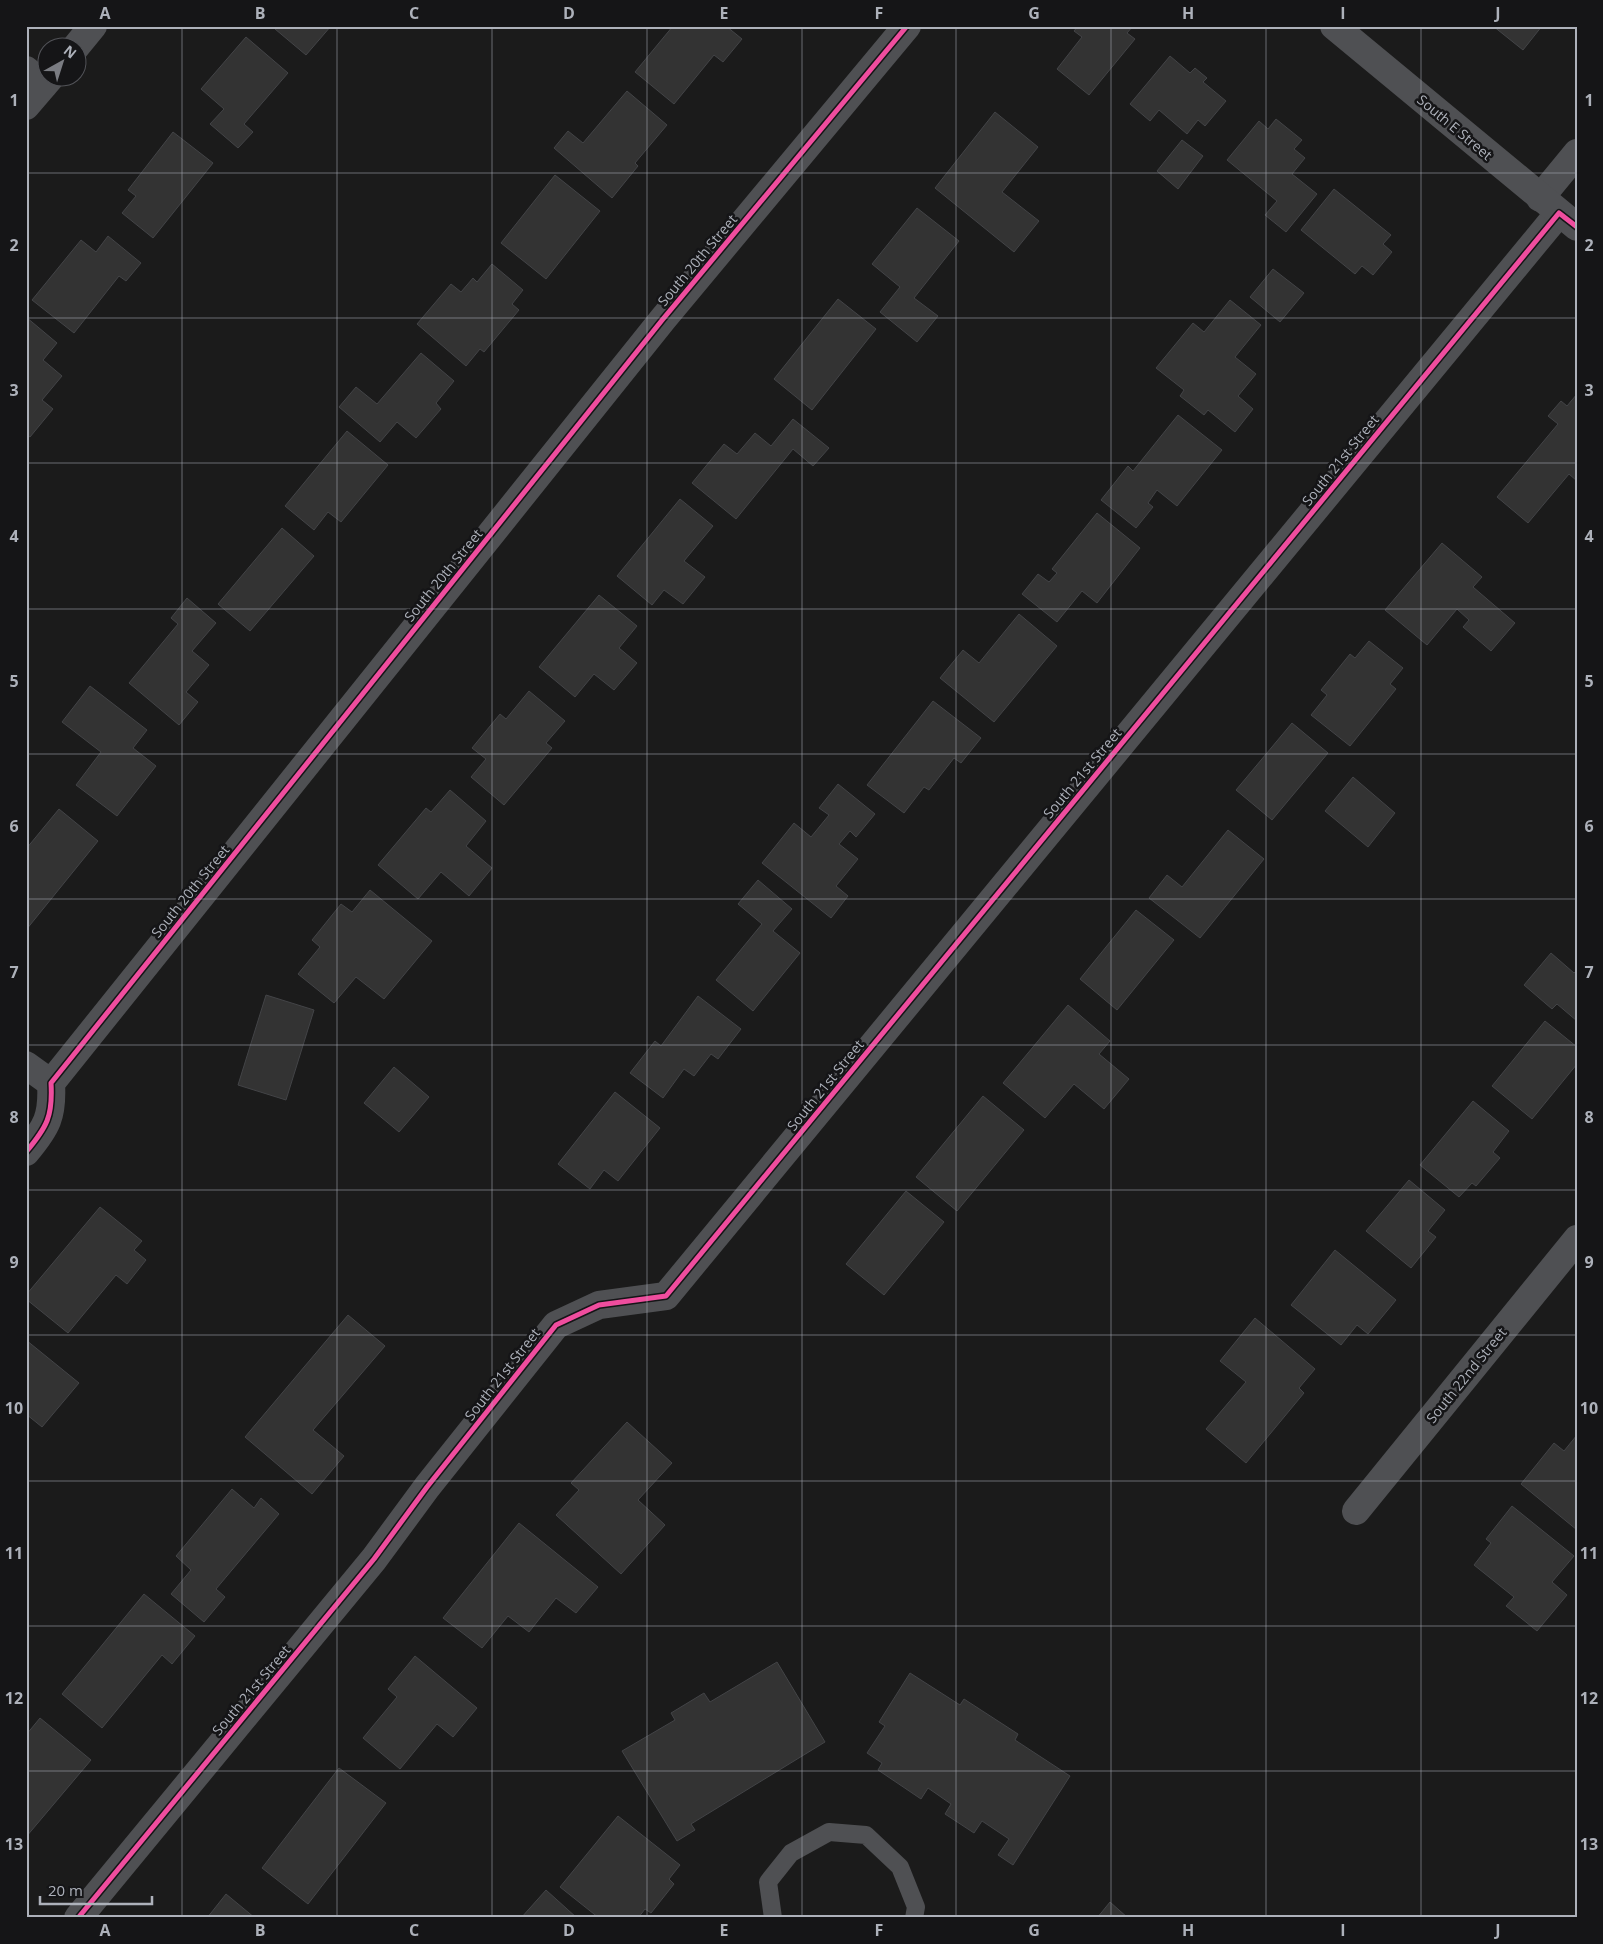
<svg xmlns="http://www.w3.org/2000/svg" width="1603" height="1944" font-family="'Open Sans',sans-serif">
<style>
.building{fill:#333;stroke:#434447}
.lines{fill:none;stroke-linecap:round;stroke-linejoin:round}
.service{stroke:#4f5053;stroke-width:18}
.minor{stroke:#4f5053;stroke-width:28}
.tertiary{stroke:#4f5053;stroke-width:28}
.cycleway-casing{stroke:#151517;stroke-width:8}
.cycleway{stroke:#ef4d9e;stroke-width:5}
.grid{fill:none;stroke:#adb1ba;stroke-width:1;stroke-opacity:0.55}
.labels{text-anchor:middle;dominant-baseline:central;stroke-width:5;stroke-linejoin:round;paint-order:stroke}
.street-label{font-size:14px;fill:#adb1ba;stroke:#151517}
.neatline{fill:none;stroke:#adb1ba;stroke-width:2}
.grid-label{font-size:16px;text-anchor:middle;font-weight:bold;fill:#adb1ba}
</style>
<rect width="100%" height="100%" fill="#1b1b1b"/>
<path class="building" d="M277 26H331L306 55 275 29Z
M673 26H726L742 39 723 62 714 55 674 104 635 72Z
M1078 26H1133L1127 33 1135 39 1089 95 1057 69 1082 37 1074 31Z
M1493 26H1542L1523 50Z
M246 37 288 73 244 124 253 132 238 148 210 124 224 109 201 89Z
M1170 56 1190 73 1195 68 1207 78 1203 82 1226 101 1205 126 1198 120 1187 134 1159 110 1150 121 1130 104Z
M627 91 667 125 635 163 638 166 612 198 554 148 568 131 583 143Z
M995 112 1038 147 1002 192 1039 221 1014 252 935 188Z
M1276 119 1302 140 1294 149 1305 158 1292 174 1317 194 1286 232 1265 215 1277 201 1227 160 1259 121 1268 129Z
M173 132 213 163 153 238 122 213 136 196 128 190Z
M1182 140 1203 156 1178 189 1157 171Z
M555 175 600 211 546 279 501 243Z
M1334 189 1391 235 1383 244 1392 252 1373 275 1362 266 1355 274 1301 230Z
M917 208 959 241 914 298 938 316 917 342 880 312 900 287 872 264Z
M108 236 141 263 126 281 119 276 74 333 32 300 81 240 96 252Z
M492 264 523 290 512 304 519 310 484 352 480 349 466 366 417 324 451 284 461 292 473 278 477 282Z
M1273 269 1304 293 1280 322 1250 297Z
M838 299 876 329 812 410 774 379Z
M1230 300 1261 325 1235 357 1256 374 1238 396 1253 409 1235 432 1208 410 1204 415 1180 396 1184 390 1156 368 1193 323 1204 332Z
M26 317 57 343 43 360 62 376 42 400 53 409 30 437 26 434Z
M421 353 454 381 436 403 441 409 416 438 397 422 380 442 339 407 356 387 377 404Z
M1577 394V481L1569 474 1528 523 1497 497 1558 424 1548 416 1561 401 1567 406Z
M1178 415 1222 450 1177 506 1157 490 1148 503 1153 507 1136 528 1101 500 1128 466 1133 471Z
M793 419 829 448 813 466 793 449 736 519 692 483 724 444 737 454 755 433 771 446Z
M347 431 388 465 341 522 328 512 314 530 285 506Z
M680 499 713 526 684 561 705 577 683 604 664 590 652 605 617 576Z
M1097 513 1140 548 1097 603 1082 591 1057 622 1022 594 1038 574 1049 582 1057 573 1052 569Z
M282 528 314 556 250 631 218 604Z
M1442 543 1482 577 1473 587 1515 623 1491 651 1463 627 1469 620 1457 609 1427 645 1385 610Z
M599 595 637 626 619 648 637 663 614 690 594 674 575 697 539 667Z
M187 598 216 623 192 651 209 665 186 692 198 702 179 725 129 683 178 624 171 618Z
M1019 614 1057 646 994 722 940 678 963 650 979 663Z
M1369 641 1403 668 1390 684 1396 689 1350 746 1311 715 1327 695 1321 690 1350 654 1355 658Z
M90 686 147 730 133 748 156 766 117 816 76 785 101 752 62 722Z
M529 691 565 721 546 743 552 748 504 805 471 777 486 759 472 748 500 714 506 719Z
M933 701 981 738 961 763 954 758 929 790 924 787 904 813 867 785Z
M1292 723 1328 753 1272 820 1236 790Z
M1353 777 1395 813 1368 847 1325 811Z
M838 784 875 814 856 837 850 831 839 844 858 859 836 886 848 896 831 918 762 863 794 823 811 837 829 815 819 808Z
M450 790 486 821 466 846 492 868 469 896 441 872 418 899 378 865 426 808 431 812Z
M59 809 98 841 26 930V849Z
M1228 830 1264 859 1200 938 1149 898 1167 875 1182 887Z
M758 880 792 909 773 931 800 953 753 1011 716 980 762 924 738 904Z
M370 890 432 941 384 999 356 977 334 1003 298 974 320 947 312 940 341 904 352 912Z
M1136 910 1174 940 1117 1010 1080 979Z
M1551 953 1574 973 1577 970V1021L1557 1004 1552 1009 1524 985Z
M266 995 314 1010 286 1100 238 1085Z
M698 996 741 1029 718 1059 711 1054 694 1076 684 1069 663 1098 630 1073 655 1041 661 1046Z
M1068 1005 1110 1041 1099 1054 1129 1079 1104 1109 1074 1084 1045 1118 1003 1083Z
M1545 1021 1577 1047V1064L1532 1119 1492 1086Z
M394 1067 429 1097 399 1132 364 1103Z
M615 1092 660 1128 618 1181 604 1170 590 1189 558 1164Z
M983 1096 1024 1130 957 1211 916 1177Z
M1473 1101 1509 1131 1493 1152 1500 1158 1476 1186 1472 1183 1459 1197 1420 1165Z
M1409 1180 1445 1210 1428 1231 1436 1237 1411 1268 1366 1231Z
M906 1191 944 1222 884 1295 846 1264Z
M100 1207 142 1241 134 1250 146 1260 127 1284 116 1275 68 1333 26 1299V1295Z
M1335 1250 1396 1300 1368 1334 1357 1325 1341 1345 1291 1305Z
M348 1315 385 1346 313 1430 344 1456 312 1494 245 1437Z
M1255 1318 1315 1369 1299 1388 1304 1393 1246 1463 1206 1429 1246 1382 1220 1361Z
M26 1340 79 1383 42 1427 26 1414Z
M627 1422 672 1463 638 1500 665 1525 621 1574 556 1515 579 1490 571 1483Z
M1577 1435V1530L1521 1484 1554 1443 1564 1451Z
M232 1489 254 1508 261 1498 279 1514 216 1589 225 1597 204 1622 171 1594 191 1570 176 1556Z
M1512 1506 1574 1556 1552 1582 1567 1595 1537 1631 1506 1606 1514 1597 1474 1565 1491 1543 1486 1539Z
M519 1523 598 1587 576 1613 556 1598 529 1632 508 1616 482 1648 443 1618Z
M144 1594 195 1636 172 1664 162 1655 102 1728 62 1694Z
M415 1656 477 1708 453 1737 437 1724 400 1769 363 1738 397 1697 388 1689Z
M777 1662 825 1742 691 1824 695 1830 677 1841 622 1751 675 1720 671 1713 704 1693 710 1702Z
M910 1673 960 1705 964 1699 1018 1734 1015 1740 1070 1776 1013 1865 998 1855 1009 1839 982 1821 974 1833 945 1814 951 1804 928 1788 921 1799 878 1770 882 1763 867 1753 885 1726 879 1722Z
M40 1718 91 1760 26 1837V1735Z
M339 1768 386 1803 308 1904 262 1868Z
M618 1816 680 1865 669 1879 674 1884 651 1913 645 1909 638 1918H599L560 1887Z
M546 1890 577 1918H521Z
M226 1894 255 1918H207Z
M1110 1902 1128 1918H1097Z"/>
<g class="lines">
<path class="service" d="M773 1918 768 1882 791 1853 829 1832 866 1835 900 1867 916 1907 914 1918"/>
<path class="minor" d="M75 48 93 26
M26 70 44 85
M26 106 50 78
M1540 198 1577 153
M26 1065 51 1083
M26 1152C47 1127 53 1116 51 1083L663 319 907 26
M1356 1511 1577 1239
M78 1918 374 1559 427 1487 556 1325 599 1305 666 1296 1559 213"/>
<path class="tertiary" d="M1334 26 1577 227"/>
<defs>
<path id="cycleway" d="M26 1152C47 1127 53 1116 51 1083L663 319 907 26
M78 1918 374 1559 427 1487 556 1325 599 1305 666 1296 1559 213 1577 227"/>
</defs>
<use href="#cycleway" class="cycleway-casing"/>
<use href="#cycleway" class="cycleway"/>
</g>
<path class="grid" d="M182 26V1918M337 26V1918M492 26V1918M647 26V1918M802 26V1918M956 26V1918M1111 26V1918M1266 26V1918M1421 26V1918M26 173H1577M26 318H1577M26 463H1577M26 609H1577M26 754H1577M26 899H1577M26 1045H1577M26 1190H1577M26 1335H1577M26 1481H1577M26 1626H1577M26 1771H1577"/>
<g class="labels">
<g class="street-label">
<text transform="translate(1455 127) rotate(40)">South E Street</text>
<text transform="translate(697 260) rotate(-50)">South 20th Street</text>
<text transform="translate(1340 460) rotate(-51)">South 21st Street</text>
<text transform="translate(443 575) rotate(-51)">South 20th Street</text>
<text transform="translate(1082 773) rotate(-50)">South 21st Street</text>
<text transform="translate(190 891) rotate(-51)">South 20th Street</text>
<text transform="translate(825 1085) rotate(-51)">South 21st Street</text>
<text transform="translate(502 1374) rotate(-52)">South 21st Street</text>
<text transform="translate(1466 1375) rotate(-51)">South 22nd Street</text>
<text transform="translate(251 1690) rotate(-50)">South 21st Street</text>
</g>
</g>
<rect width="1603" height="1944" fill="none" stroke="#151517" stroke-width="55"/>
<g transform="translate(62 62) rotate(39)"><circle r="24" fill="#151517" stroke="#525358"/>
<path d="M0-4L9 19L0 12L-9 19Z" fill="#7a7c82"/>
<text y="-8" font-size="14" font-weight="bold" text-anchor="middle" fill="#adb1ba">N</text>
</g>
<path d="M40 1896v8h112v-8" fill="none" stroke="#adb1ba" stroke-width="2.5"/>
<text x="48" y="1896" font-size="15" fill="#adb1ba" stroke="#151517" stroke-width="4" paint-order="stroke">20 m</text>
<rect x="28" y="28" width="1548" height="1888" class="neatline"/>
<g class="grid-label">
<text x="105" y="19">A</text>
<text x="260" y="19">B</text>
<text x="414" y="19">C</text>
<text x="569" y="19">D</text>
<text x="724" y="19">E</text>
<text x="879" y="19">F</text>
<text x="1034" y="19">G</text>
<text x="1188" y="19">H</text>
<text x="1343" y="19">I</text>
<text x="1498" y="19">J</text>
<text x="14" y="106">1</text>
<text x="1589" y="106">1</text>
<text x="14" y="251">2</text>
<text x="1589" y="251">2</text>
<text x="14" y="396">3</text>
<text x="1589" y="396">3</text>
<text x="14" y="542">4</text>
<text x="1589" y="542">4</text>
<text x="14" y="687">5</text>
<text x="1589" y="687">5</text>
<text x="14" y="832">6</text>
<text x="1589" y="832">6</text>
<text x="14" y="978">7</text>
<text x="1589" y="978">7</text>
<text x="14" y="1123">8</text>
<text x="1589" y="1123">8</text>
<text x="14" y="1268">9</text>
<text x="1589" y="1268">9</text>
<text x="14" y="1414">10</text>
<text x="1589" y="1414">10</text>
<text x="14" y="1559">11</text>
<text x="1589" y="1559">11</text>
<text x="14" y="1704">12</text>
<text x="1589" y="1704">12</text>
<text x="14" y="1850">13</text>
<text x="1589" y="1850">13</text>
<text x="105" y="1936">A</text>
<text x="260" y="1936">B</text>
<text x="414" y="1936">C</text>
<text x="569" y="1936">D</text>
<text x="724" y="1936">E</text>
<text x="879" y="1936">F</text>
<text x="1034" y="1936">G</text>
<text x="1188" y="1936">H</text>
<text x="1343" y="1936">I</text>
<text x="1498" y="1936">J</text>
</g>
</svg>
